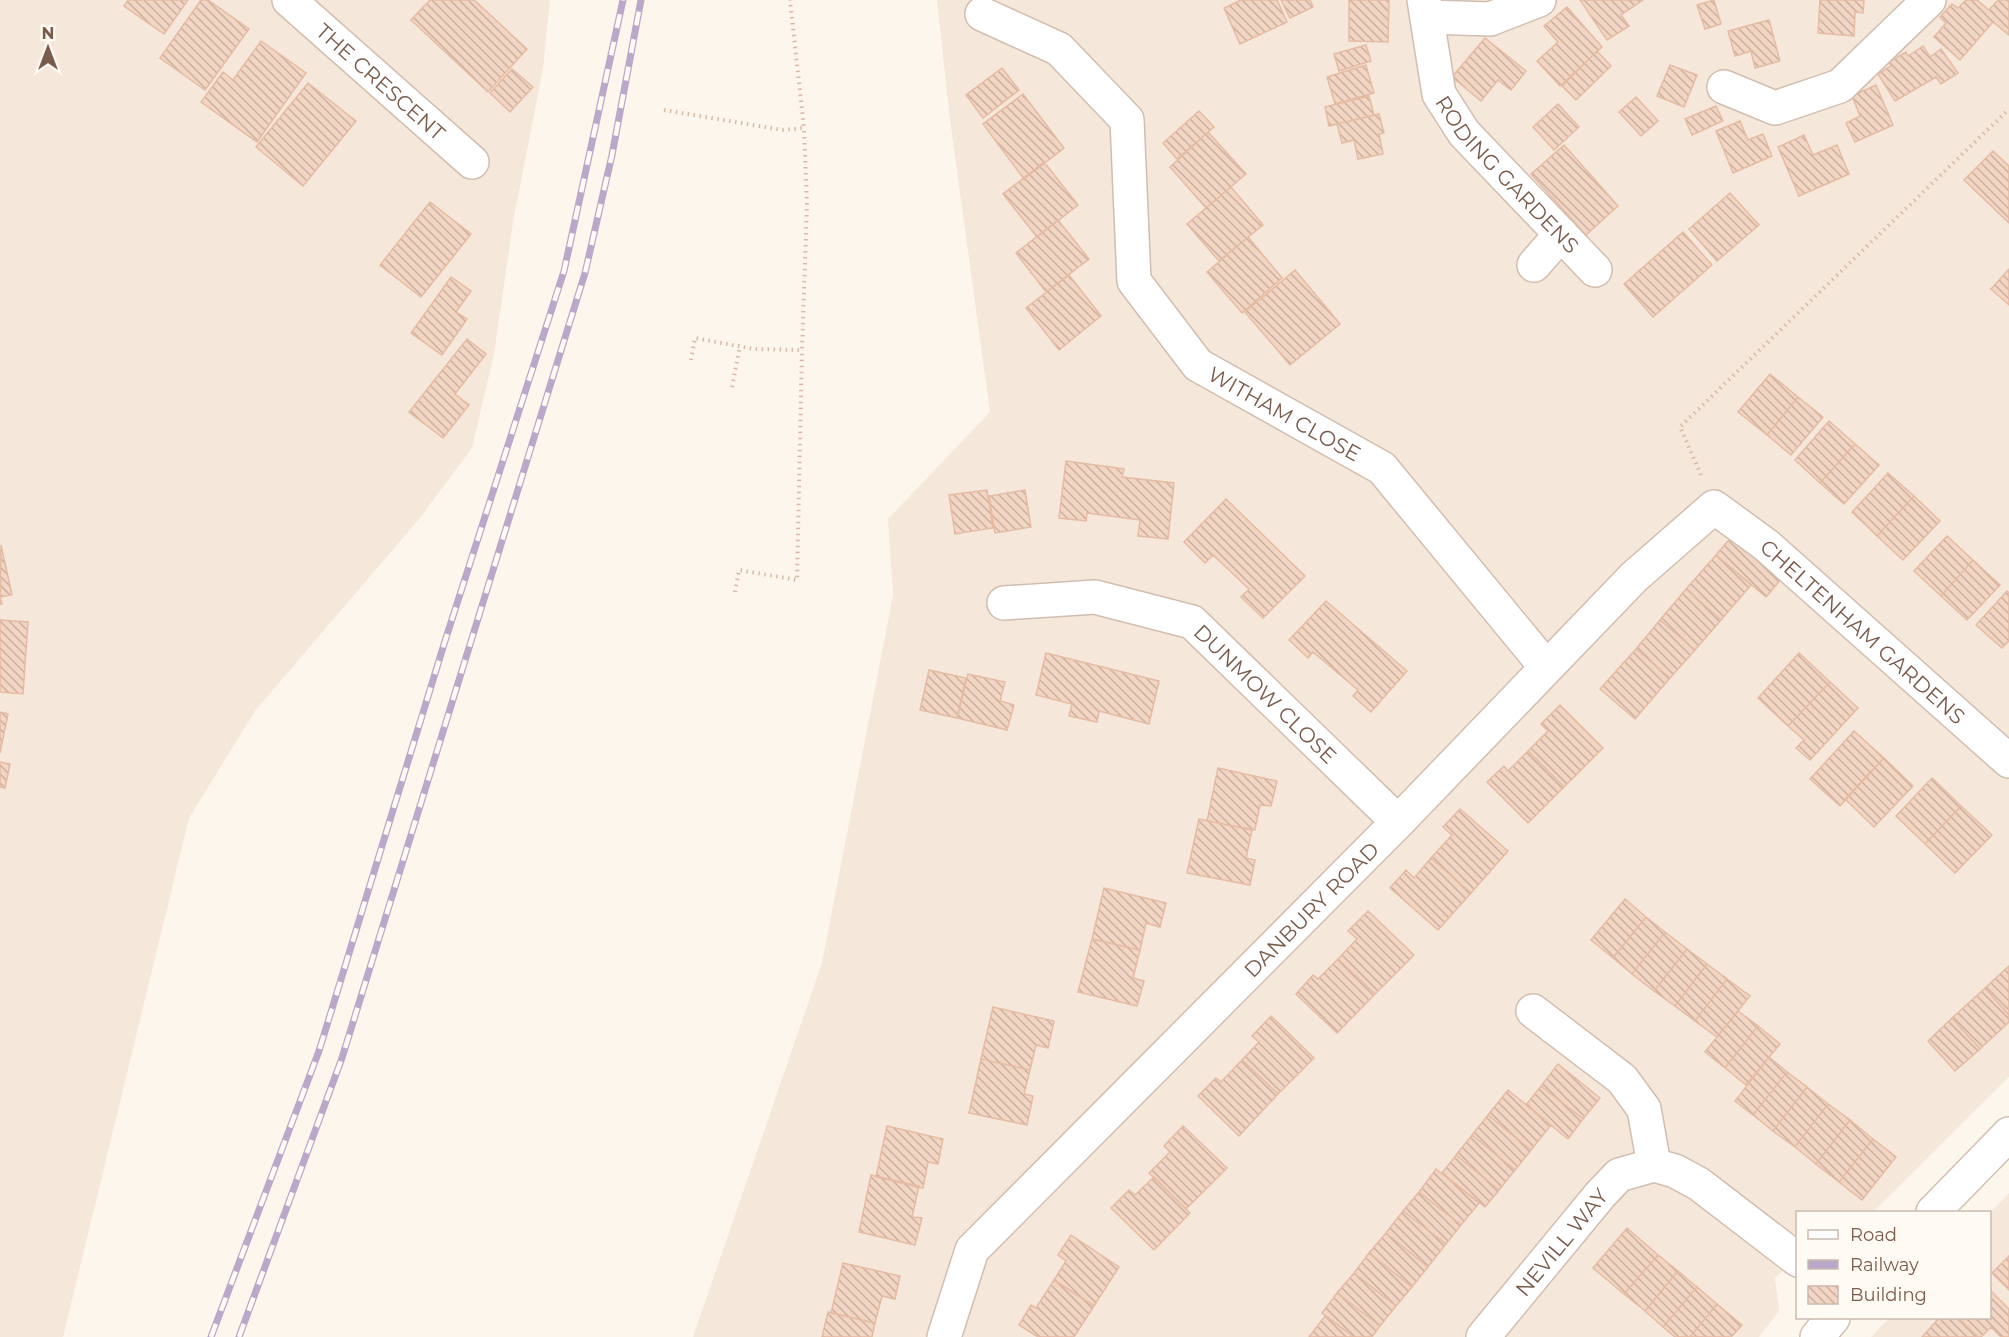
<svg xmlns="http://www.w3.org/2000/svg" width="2009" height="1337" font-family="Montserrat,sans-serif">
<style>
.residential{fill:#f5e8da}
.building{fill:url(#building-back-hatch);stroke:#e6bba3;stroke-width:1.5}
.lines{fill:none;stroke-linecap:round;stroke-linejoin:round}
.minor-casing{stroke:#d1beb0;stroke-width:36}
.path{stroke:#d9b8a5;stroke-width:4;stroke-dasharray:1.5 4.5;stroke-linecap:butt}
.minor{stroke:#fff;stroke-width:33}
.rail-casing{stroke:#b9a8c9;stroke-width:7}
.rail{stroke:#fffaf3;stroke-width:4.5;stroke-dasharray:14;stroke-linecap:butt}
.labels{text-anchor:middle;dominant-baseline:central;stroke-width:5;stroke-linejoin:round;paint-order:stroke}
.street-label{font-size:21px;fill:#7a5c4d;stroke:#fffaf3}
</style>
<defs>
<pattern id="building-back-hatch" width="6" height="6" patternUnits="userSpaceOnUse" patternTransform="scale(1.5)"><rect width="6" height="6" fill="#f3d5c3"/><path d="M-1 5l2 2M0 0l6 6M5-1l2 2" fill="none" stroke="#cab0a1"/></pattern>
</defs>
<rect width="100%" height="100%" fill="#fdf6ec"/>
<path class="residential" d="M0 0H550L543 69 513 222 494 354 472 448 419 519 255 711 189 818 63 1337H0Z
M937 0H2009V1077L1873 1212H1798L1797 1257 1775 1278 1779 1311 1759 1337H693L822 963 893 595 888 519 990 412 949 112Z
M2009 1193V1337H1871L1889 1318H1990V1213Z"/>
<path class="building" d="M128 0H188L164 34 124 6Z
M201 0H208L249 29 205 90 160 58Z
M430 0H474L527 49 488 92 411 20Z
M1241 0H1277L1287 22 1240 44 1224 8Z
M1281 0H1310L1313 7 1290 18Z
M1349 0H1389L1388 42 1349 41Z
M1580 0H1643L1621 15 1629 26 1607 40Z
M1714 0 1721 24 1705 29 1697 5Z
M1820 0H1864L1863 13 1855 12 1854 36 1818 33Z
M1966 0H1977L1989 10 1998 0H2009V35L1993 22 1960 60 1934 37 1946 23 1940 17 1952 4 1958 8Z
M1567 7 1602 47 1560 86 1537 61 1558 42 1544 26Z
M1769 20 1780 61 1755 68 1751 51 1735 56 1728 31Z
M1485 38 1526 71 1511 90 1498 80 1481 101 1452 77Z
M261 41 306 73 257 142 201 102 223 72 233 80Z
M1366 45 1371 61 1339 71 1334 54Z
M1923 46 1930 57 1941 49 1958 73 1941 84 1936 77 1895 101 1878 74 1891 66 1889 62 1906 52 1908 56Z
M1597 51 1611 66 1576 100 1562 86Z
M1366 65 1374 93 1335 104 1327 77Z
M1670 65 1697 75 1684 107 1657 96Z
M1002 68 1019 90 983 118 966 95Z
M512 69 533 87 510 112 490 93Z
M308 83 356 121 303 186 256 147Z
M1876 85 1893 125 1855 142 1846 123 1860 116 1852 96Z
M1023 94 1064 148 1024 179 983 124Z
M1369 96 1374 115 1329 126 1325 107Z
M1636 97 1658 121 1641 136 1619 112Z
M1558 104 1579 127 1554 150 1533 127Z
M1716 106 1723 121 1692 135 1685 119Z
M1199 111 1214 127 1177 159 1163 143Z
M1379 114 1384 133 1379 134 1383 154 1358 159 1354 140 1342 143 1337 124Z
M1740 121 1748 140 1763 134 1772 156 1733 173 1716 131Z
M1208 132 1246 174 1206 208 1170 167Z
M1804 135 1813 155 1837 145 1849 174 1799 196 1778 147Z
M1564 145 1618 206 1586 235 1531 174Z
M1993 151 2009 166V223L1964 180Z
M1044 162 1078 205 1037 237 1003 194Z
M1231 187 1263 225 1219 261 1187 224Z
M1730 193 1759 225 1717 261 1689 229Z
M430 202 471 234 421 297 380 265Z
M1058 220 1089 259 1046 292 1016 253Z
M1683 232 1712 265 1653 317 1624 284Z
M1248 237 1282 278 1242 313 1207 272Z
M2009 269V305L1991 289Z
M1295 270 1340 324 1290 365 1245 312Z
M1069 275 1101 316 1059 350 1026 308Z
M451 277 471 291 456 312 467 319 442 355 411 333Z
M467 339 486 354 455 394 469 405 443 438 409 412Z
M1770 374 1798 397 1767 435 1738 412Z
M1798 397 1823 417 1791 455 1767 435Z
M1829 421 1855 444 1820 483 1795 460Z
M1855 444 1879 465 1844 504 1820 483Z
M1066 461 1124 469 1122 477 1174 483 1168 539 1138 536 1140 520 1087 513 1086 521 1059 518Z
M1888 473 1914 496 1877 536 1852 512Z
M987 490 993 528 955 534 949 495Z
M1025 490 1031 527 995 533 989 496Z
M1914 496 1940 521 1903 560 1877 536Z
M1226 499 1305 576 1263 618 1241 597 1249 589 1213 555 1205 563 1184 542Z
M1733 535 1783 577 1766 597 1716 555Z
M1947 536 1973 560 1941 596 1914 571Z
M1 545 12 595 0 597 2 604H0Z
M1716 555 1751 585 1721 620 1686 589Z
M1973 560 2000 585 1967 620 1941 596Z
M1686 589 1721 620 1695 650 1660 620Z
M2007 591 2009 593V641L2002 648 1976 625Z
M1326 601 1407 671 1371 712 1353 696 1358 690 1313 652 1308 658 1289 640Z
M0 620 28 622 23 694 0 692Z
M1660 620 1695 650 1670 678 1636 649Z
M1636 649 1670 678 1635 719 1600 689Z
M1046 653 1159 681 1149 724 1099 711 1097 722 1069 716 1072 704 1036 695Z
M1799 653 1830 682 1788 726 1758 698Z
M929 670 966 678 957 718 920 710Z
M968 674 1005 682 1000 701 1014 705 1007 730 957 718Z
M1830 682 1858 708 1810 760 1796 748 1804 740 1788 726Z
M1560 705 1603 748 1564 787 1528 751 1548 731 1541 724Z
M0 712 8 714 0 753Z
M1854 731 1884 758 1840 806 1810 779Z
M1528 751 1564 787 1528 823 1487 782 1504 766 1508 771Z
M1884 758 1913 786 1874 827 1845 799Z
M0 762 10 764 5 788 0 787Z
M1218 768 1277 781 1271 806 1260 805 1255 830 1207 821Z
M1932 778 1961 806 1925 844 1896 816Z
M1961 806 1992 835 1955 873 1925 844Z
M1460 809 1508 851 1471 893 1431 858 1452 835 1443 827Z
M1199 819 1252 830 1246 858 1255 860 1250 885 1187 873Z
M1431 858 1471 893 1438 930 1390 888 1406 870 1414 878Z
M1104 888 1166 903 1160 927 1146 923 1140 950 1092 939Z
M1625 899 1646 917 1613 958 1591 940Z
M1368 911 1414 955 1375 994 1338 959 1357 939 1348 931Z
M1646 917 1665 932 1632 974 1613 958Z
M1665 932 1687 949 1654 991 1632 974Z
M1092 939 1140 950 1133 978 1144 981 1137 1006 1078 992Z
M1687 949 1707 964 1675 1006 1654 991Z
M1338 959 1375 994 1337 1033 1296 994 1313 975 1318 979Z
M1707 964 1727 979 1695 1021 1675 1006Z
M2009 966V1015L1985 988Z
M1727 979 1750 996 1717 1037 1695 1021Z
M1985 988 2009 1015V1022L1980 1049 1952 1018Z
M993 1007 1054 1021 1048 1048 1036 1045 1030 1070 981 1059Z
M1738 1011 1758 1026 1725 1068 1705 1052Z
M1271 1016 1314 1058 1278 1094 1242 1060 1259 1042 1252 1036Z
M1952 1018 1980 1049 1955 1071 1928 1041Z
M1758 1026 1780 1044 1746 1085 1725 1068Z
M1769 1057 1787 1072 1753 1115 1735 1101Z
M981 1059 1030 1070 1024 1094 1033 1096 1027 1125 969 1113Z
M1242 1060 1278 1094 1239 1136 1198 1096 1216 1078 1221 1082Z
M1558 1064 1600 1098 1583 1119 1541 1086Z
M1787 1072 1807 1087 1773 1131 1753 1115Z
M1541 1086 1583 1119 1568 1139 1526 1105Z
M1807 1087 1828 1104 1795 1147 1773 1131Z
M1508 1090 1551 1125 1531 1150 1488 1115Z
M1828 1104 1850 1120 1816 1164 1795 1147Z
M1488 1115 1531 1150 1515 1170 1472 1135Z
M1850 1120 1873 1139 1839 1182 1816 1164Z
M887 1126 943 1139 938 1164 928 1162 923 1188 876 1177Z
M1183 1126 1227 1168 1186 1209 1149 1173 1170 1152 1164 1146Z
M1472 1135 1515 1170 1499 1190 1456 1155Z
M1873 1139 1896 1157 1862 1200 1839 1182Z
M1456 1155 1499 1190 1485 1207 1442 1173Z
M1436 1169 1479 1203 1461 1225 1419 1192Z
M871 1175 919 1186 912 1217 922 1218 915 1245 859 1232Z
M1154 1177 1190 1213 1154 1250 1111 1208 1129 1190 1135 1195Z
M1419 1192 1461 1225 1446 1244 1403 1211Z
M1403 1211 1446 1244 1428 1267 1386 1233Z
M1627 1228 1658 1255 1624 1294 1593 1268Z
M1386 1233 1428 1267 1412 1287 1369 1253Z
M1071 1235 1119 1267 1094 1306 1054 1280 1066 1261 1058 1255Z
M1369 1253 1412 1287 1396 1306 1354 1273Z
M1658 1255 1678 1271 1645 1311 1624 1294Z
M2009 1256V1290L1992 1273Z
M843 1263 900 1276 895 1299 882 1296 875 1323 831 1313Z
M1678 1271 1697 1287 1663 1327 1645 1311Z
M1354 1273 1396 1306 1380 1326 1337 1293Z
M1054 1280 1094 1306 1074 1337H1038L1019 1325 1031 1305 1036 1308Z
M1697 1287 1717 1304 1690 1337H1675L1663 1327Z
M1990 1290 2009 1309V1337H2001L1991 1327 1981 1337H1978L1958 1318H1990Z
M1337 1293 1380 1326 1372 1337H1354L1322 1313Z
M1717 1304 1742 1325 1731 1337H1690Z
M828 1312 875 1323 872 1337H822Z
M1325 1316 1354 1337H1309Z
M1939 1318H1958L1978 1337H1922Z"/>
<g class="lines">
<defs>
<g id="minor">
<path id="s1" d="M289 0 472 162"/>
<path id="s2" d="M1424 0 1439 94 1464 133 1595 270"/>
<path id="s3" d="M982 14 1059 49 1127 120 1134 281 1198 365 1382 468 1546 667"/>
<path d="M1427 17 1490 19 1539 0"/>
<path d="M1724 87 1775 108 1840 86 1929 0"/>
<path d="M1534 265 1561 234"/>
<path id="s4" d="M1004 603 1095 597 1192 622 1398 822"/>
<path d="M1533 1011 1622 1079 1644 1109 1654 1165 1675 1171 1699 1184 1798 1260"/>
<path d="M1933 1212 2009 1134"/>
<path id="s5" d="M944 1337 972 1250 1398 822 1634 577 1714 507 1766 545 2009 761"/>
<path id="s6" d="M1483 1337 1600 1195 1619 1175 1654 1165"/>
<path d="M1817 1337 1833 1318"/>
</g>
</defs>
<use href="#minor" class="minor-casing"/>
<path class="path" d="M664 110 782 130 804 128 790 0
M691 360 695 338 754 349 802 350 807 205 804 128
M732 387 740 346
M1701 475 1680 427 2009 109
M735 592 739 570 797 580 802 350"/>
<use href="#minor" class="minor"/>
<defs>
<path id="rail" d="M211 1337 319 1051 445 641 564 271 623 0
M239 1337 342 1058 585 273 612 155 641 0"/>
</defs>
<use href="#rail" class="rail-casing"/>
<use href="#rail" class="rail"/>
</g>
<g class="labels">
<g class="street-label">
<text stroke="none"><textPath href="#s1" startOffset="123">THE CRESCENT</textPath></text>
<text stroke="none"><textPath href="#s2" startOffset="201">RODING GARDENS</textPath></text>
<text stroke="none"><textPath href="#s3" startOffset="549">WITHAM CLOSE</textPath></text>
<text stroke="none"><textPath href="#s5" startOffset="1336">CHELTENHAM GARDENS</textPath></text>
<text stroke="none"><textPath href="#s4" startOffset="294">DUNMOW CLOSE</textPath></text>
<text stroke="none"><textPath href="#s5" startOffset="572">DANBURY ROAD</textPath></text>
<text stroke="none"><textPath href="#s6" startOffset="123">NEVILL WAY</textPath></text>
</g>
</g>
<rect x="1796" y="1211" width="195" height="108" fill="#fffaf3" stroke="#cabbb1" stroke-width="1.5"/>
<rect x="1808" y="1230" width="30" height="9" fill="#ffffff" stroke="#cabbb1" stroke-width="1.5"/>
<text x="1850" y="1241" font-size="18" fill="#7a5c4d">Road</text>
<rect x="1808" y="1260" width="30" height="9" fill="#b9a8c9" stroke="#cabbb1" stroke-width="1.5"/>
<text x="1850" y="1271" font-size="18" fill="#7a5c4d">Railway</text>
<rect x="1808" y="1286" width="30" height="18" fill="url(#building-back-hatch)" stroke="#cabbb1" stroke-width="1.5"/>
<text x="1850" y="1301" font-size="18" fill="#7a5c4d">Building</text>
<g transform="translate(48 48)" stroke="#fffaf3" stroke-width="4.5" paint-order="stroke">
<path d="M0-4.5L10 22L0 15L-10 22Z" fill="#7a5c4d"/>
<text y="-9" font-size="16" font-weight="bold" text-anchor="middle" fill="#7a5c4d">N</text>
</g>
</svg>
